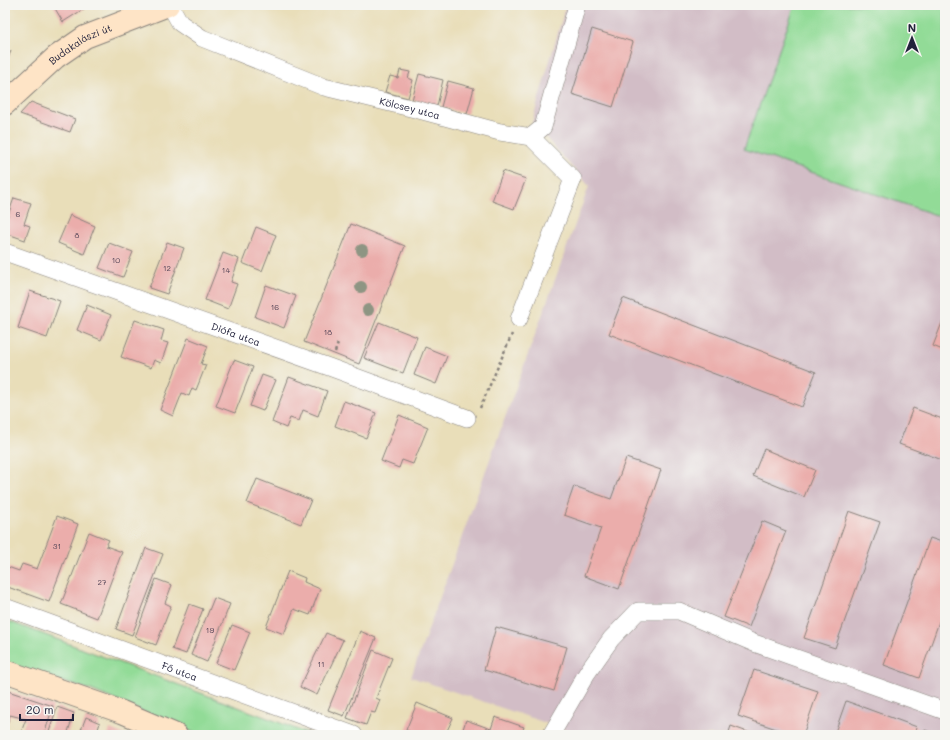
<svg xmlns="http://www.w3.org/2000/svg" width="950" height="740" font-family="Mali,sans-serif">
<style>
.industrial{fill:#d2bdc6}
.green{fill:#92db97;stroke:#5a7e69}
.building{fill:#ebadab}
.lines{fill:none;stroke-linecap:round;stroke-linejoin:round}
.street-casing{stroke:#86807a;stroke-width:18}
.secondary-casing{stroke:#86807a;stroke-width:24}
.path{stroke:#86807a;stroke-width:2.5;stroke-dasharray:3 3;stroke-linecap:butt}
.street{stroke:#fff;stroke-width:17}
.secondary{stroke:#fee4c6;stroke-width:22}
.tree{fill:#8e9583}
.labels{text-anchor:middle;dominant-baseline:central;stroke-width:3.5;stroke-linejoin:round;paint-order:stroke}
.number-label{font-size:8px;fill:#544557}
.street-label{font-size:10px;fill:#22223b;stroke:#f6f6f2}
</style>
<rect width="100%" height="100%" fill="#f6f6f2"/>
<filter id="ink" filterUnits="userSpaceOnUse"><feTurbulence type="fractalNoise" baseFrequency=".025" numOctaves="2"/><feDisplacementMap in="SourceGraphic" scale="8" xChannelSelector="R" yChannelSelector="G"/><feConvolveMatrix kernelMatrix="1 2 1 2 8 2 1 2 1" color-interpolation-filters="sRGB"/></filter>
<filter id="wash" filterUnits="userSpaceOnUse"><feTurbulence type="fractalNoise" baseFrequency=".012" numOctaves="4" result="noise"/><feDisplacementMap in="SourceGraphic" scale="16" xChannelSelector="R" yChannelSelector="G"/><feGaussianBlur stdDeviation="0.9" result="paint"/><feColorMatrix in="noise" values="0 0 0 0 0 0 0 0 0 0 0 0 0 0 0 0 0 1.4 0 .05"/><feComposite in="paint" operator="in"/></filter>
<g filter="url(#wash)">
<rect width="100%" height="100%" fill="#e9deb9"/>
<path class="industrial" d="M566 5H795L744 149 945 218V735H581L411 677 589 186 532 122Z"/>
<path class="green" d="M795 5H945V218L744 149Z
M5 620 273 720 311 735H200L91 690 5 665Z"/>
<g id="blocks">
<path class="building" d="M53 5H90L63 22Z
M592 29 633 42 613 107 572 94Z
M5 49 11 51 5 65Z
M400 70 410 72 408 78 413 80 408 98 385 92 390 76 398 78Z
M419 74 443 80 437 106 412 100Z
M448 81 474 88 467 114 441 107Z
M31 102 75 119 70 132 20 114Z
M503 171 526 179 514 209 492 201Z
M14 198 31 203 24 224 30 226 25 240 5 233V224Z
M70 215 95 226 84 254 58 243Z
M351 224 405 246 359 364 304 342Z
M256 227 276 235 262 271 242 263Z
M167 242 184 248 167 294 149 288Z
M109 243 133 252 123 277 99 268Z
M223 253 239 259 231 282 237 284 228 309 205 300Z
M266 285 296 296 284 328 255 317Z
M30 291 60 301 47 338 18 328Z
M623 298 816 372 802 407 609 334Z
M87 305 111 315 101 340 77 330Z
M945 315V351L933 346Z
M135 320 164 330 161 341 168 343 161 363 154 360 151 368 121 357Z
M379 322 417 337 403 373 364 358Z
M188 338 208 346 201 364 206 365 196 390 192 388 189 396 182 393 173 416 160 410Z
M425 347 447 356 436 384 414 375Z
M234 360 253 367 235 413 216 406Z
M262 375 276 380 263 411 250 406Z
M289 377 327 391 318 416 303 410 299 421 290 418 286 428 272 422Z
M344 401 376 413 366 438 335 426Z
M913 408 945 420V461L899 444Z
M399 415 428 427 413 464 402 460 399 468 381 461Z
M764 449 815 470 804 497 753 476Z
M626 458 661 470 619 589 584 576 601 528 564 515 574 486 611 499Z
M257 479 311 500 301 524 247 503Z
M849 511 880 522 835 648 804 638Z
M57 516 78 524 49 602 5 586V566L19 571 22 564 37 569Z
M762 521 786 531 749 627 724 617Z
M89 532 109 540 106 546 122 552 97 618 61 604Z
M930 538 945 543V605L919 678 884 665Z
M146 548 163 554 132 635 116 629Z
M288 571 305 578 304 582 320 589 310 615 294 609 284 634 266 627Z
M156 579 172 585 165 603 171 606 156 645 135 637Z
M214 598 230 604 207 662 191 655Z
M189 604 203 609 186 654 172 649Z
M232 625 250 632 234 670 216 663Z
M496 627 567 647 554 691 484 670Z
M360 631 376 638 344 716 328 710Z
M326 633 343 640 317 695 300 687Z
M373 650 392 658 376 698 380 700 375 713 371 712 366 725 347 718Z
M754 670 818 691 803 735H794L738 716Z
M5 690 53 706 44 735H20L26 719 10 715 5 730Z
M846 701 917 727 914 735H834Z
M417 703 453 718 445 735H418L406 730Z
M57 707 74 713 67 735H48Z
M86 717 100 723 96 735H79Z
M495 717 524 727 521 735H461L466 720 491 729Z
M731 726 756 735H728Z
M110 729 125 735H108Z
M925 730 939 735H923Z"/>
</g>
</g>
<g filter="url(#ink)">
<use href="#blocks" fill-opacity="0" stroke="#86807a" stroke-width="1"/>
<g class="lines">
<defs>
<g id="street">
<path id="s1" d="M170 5 180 23 202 38 324 87 419 110 500 132 531 137 543 127 577 5"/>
<path id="s2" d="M5 252 329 367 467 418"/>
<path d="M519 319 573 179 531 137"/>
<path id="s3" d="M5 607 354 735"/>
<path d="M551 735 587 673 611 639 638 611H679L754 643 945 711"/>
</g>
<g id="secondary">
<path id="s4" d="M5 104 56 57 85 37 168 5"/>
<path d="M5 671 122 712 176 735"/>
</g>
</defs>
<use href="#street" class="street-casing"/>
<use href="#secondary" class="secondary-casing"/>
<path class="path" d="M335 352 338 343
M480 408 512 334"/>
<use href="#street" class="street"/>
<use href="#secondary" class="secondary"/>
</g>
<g class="tree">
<circle cx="362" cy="250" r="6"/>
<circle cx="361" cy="287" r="6"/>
<circle cx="368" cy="310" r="6"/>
</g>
</g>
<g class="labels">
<g class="number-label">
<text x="18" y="214">6</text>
<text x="77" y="235">8</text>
<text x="116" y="260">10</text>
<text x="167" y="268">12</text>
<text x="226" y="270">14</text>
<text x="275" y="307">16</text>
<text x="328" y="332">18</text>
<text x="57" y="546">31</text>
<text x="102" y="582">27</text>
<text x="210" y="630">19</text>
<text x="321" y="664">11</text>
</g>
<g class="street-label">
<text stroke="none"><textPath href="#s4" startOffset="97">Budakalászi út</textPath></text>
<text stroke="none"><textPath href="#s1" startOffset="267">Kölcsey utca</textPath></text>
<text stroke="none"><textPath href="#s2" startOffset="245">Diófa utca</textPath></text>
<text stroke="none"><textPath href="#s3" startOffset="186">Fő utca</textPath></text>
</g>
</g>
<rect width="950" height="740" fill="none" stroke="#f6f6f2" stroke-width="20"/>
<g transform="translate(912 38)" stroke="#f6f6f2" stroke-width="3" paint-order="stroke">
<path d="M0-3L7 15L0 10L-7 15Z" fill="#22223b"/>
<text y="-6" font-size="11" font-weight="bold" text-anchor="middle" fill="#22223b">N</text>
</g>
<path d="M20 714v6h53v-6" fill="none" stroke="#22223b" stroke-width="2"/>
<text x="26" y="714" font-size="12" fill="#22223b" stroke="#f6f6f2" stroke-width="3" paint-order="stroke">20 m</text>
</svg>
